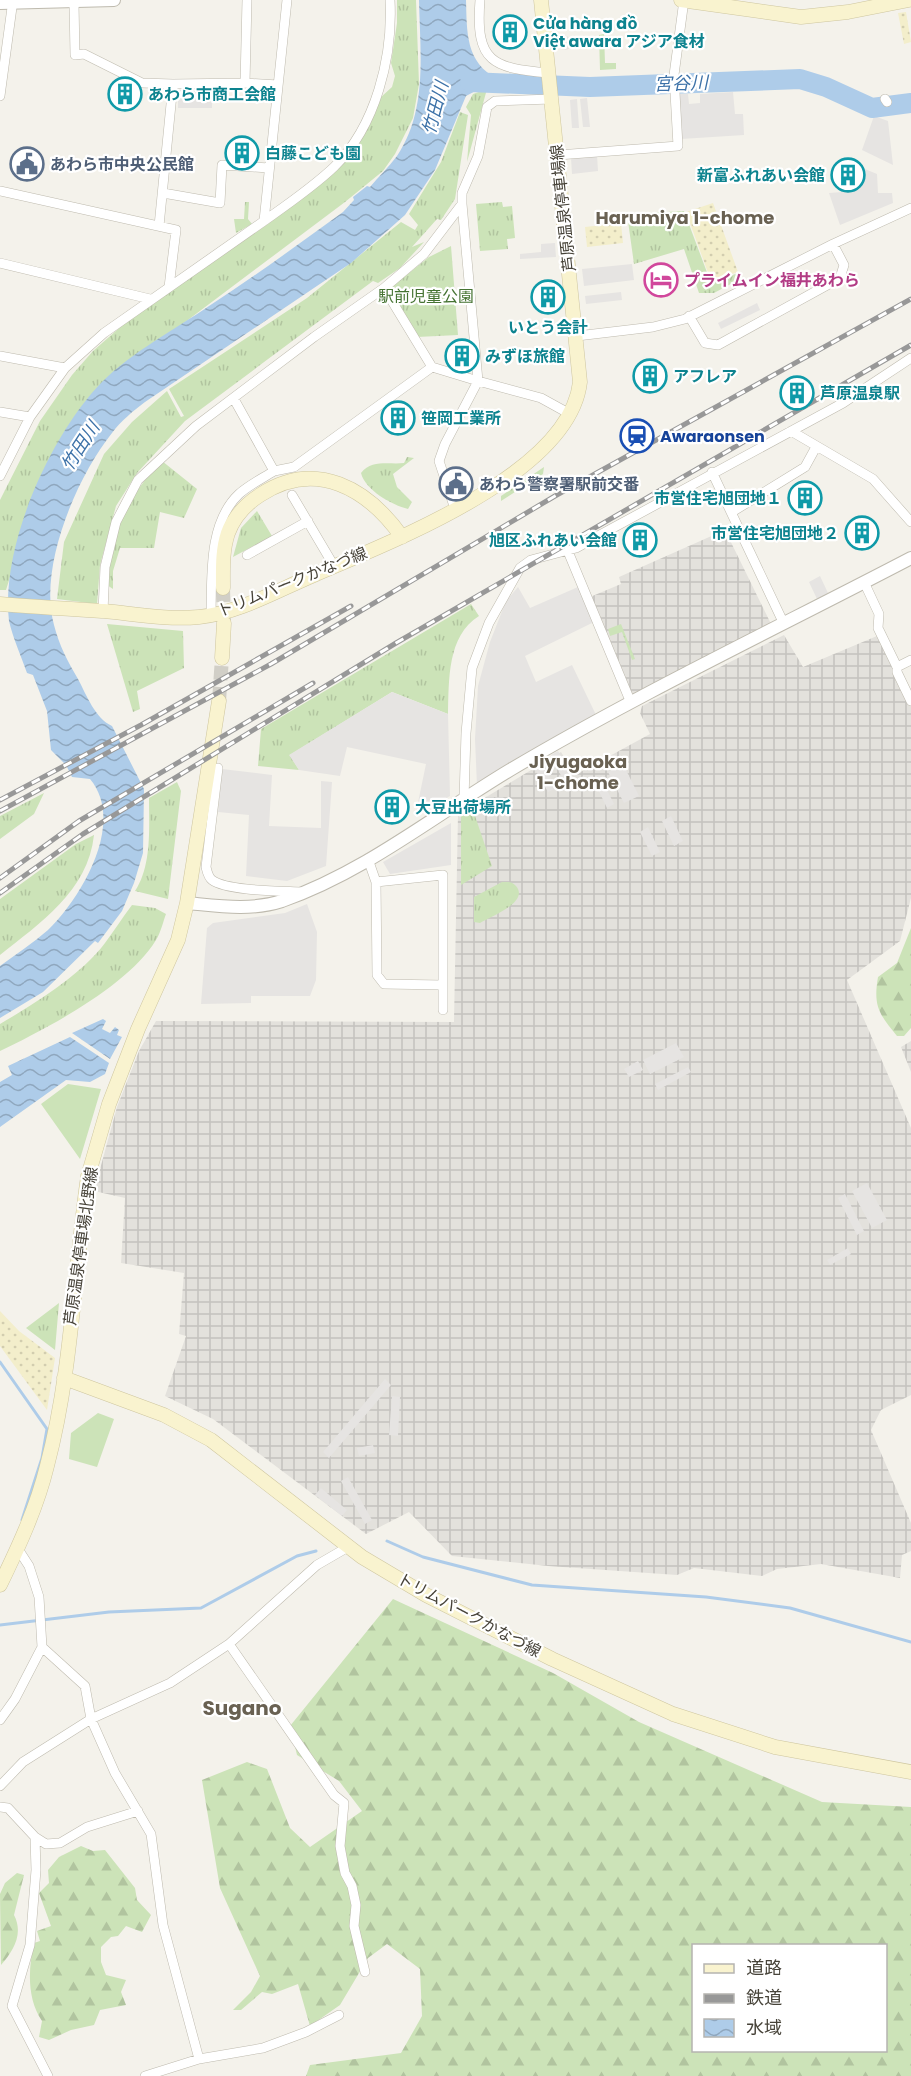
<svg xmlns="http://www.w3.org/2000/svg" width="911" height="2076" font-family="Poppins,'Noto Sans JP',sans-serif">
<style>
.industrial{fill:url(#industrial-grid)}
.grass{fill:url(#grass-tufts)}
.forest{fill:url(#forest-firs);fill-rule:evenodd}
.sand{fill:url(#sand-dots)}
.garden{fill:#cce3b8}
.parking{fill:#e6e4e2}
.water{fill:url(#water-waves)}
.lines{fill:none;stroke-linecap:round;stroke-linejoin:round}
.stream{stroke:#aecce9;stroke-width:3}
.river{stroke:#aecce9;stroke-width:20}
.secondary-tunnel{stroke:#d1cfc7;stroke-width:14;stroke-dasharray:14 7;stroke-linecap:butt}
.minor-casing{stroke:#bebaae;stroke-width:10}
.tertiary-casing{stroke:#bebaae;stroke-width:14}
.secondary-casing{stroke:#cec69f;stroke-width:15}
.minor{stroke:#fff;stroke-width:9}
.tertiary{stroke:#fff;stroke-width:12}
.secondary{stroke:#f9f3cf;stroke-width:14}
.rail-casing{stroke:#989898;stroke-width:5}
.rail{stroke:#fff;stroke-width:3;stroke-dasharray:9;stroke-linecap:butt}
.labels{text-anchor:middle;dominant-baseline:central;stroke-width:4.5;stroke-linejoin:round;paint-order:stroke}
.culture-label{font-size:16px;font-weight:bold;fill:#0d838f;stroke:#fff;text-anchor:start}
.service-label{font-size:16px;font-weight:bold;fill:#4e5e75;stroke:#fff;text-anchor:start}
.street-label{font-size:16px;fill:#474339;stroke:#fff}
.hotel-label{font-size:16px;font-weight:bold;fill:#b23c85;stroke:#fff;text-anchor:start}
.park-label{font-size:16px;fill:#457332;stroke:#fff}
.transit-label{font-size:16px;font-weight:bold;fill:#164399;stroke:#fff;text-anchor:start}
.water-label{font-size:18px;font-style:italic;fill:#3d72a8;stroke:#fff}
.neighbourhood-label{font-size:18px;font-weight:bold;fill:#696152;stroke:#fff}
.quarter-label{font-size:20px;font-weight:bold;fill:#696152;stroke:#fff}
</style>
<defs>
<pattern id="industrial-grid" width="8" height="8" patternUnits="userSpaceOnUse" patternTransform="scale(1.5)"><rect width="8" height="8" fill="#e3e1dc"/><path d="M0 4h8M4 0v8" fill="none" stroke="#c4c2be"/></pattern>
<pattern id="grass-tufts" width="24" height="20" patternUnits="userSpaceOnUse" patternTransform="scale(1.5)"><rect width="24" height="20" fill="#cce3b8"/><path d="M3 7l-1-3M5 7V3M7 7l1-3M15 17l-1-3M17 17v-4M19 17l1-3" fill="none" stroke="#b1c49f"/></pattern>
<pattern id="forest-firs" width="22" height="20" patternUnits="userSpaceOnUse" patternTransform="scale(1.5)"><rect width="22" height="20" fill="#cce3b8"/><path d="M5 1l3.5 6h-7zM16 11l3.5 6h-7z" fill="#b1c49f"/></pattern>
<pattern id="sand-dots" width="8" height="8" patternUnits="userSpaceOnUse" patternTransform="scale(1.5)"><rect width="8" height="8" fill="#f3eecb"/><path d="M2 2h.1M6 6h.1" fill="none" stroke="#d2cdaf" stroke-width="1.8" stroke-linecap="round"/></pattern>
<pattern id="water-waves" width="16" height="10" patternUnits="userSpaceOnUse" patternTransform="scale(1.5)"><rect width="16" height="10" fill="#aecce9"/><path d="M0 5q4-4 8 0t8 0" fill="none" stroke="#8fa7be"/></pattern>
</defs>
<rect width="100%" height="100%" fill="#f4f2eb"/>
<path class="industrial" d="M725 530 772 626 635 695 631 693 590 597 621 584 619 577Z
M784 635 803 667 877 636 911 706V898L900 941 847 980 911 1128V1395L881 1410 871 1430 911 1523V1551L902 1555 900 1578 821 1564 777 1569 762 1576 694 1568 677 1575 548 1566 452 1556 409 1512 366 1534 213 1419 165 1396 186 1336 179 1334 184 1273 121 1263 125 1198 94 1191 117 1107 139 1051 156 1021 454 1022 458 814 561 752 575 775 650 734 640 713 642 706Z
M911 1041V1072L901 1047Z"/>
<path class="grass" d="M397 0H416L419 84 413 118 395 154 383 171 345 202 148 350 28 519 6 590H0V500L40 421 72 375 93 351 133 316 268 224 337 167 380 98 392 87 395 76 391 63 397 23Z
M487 89 467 162 471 115 466 107 473 94Z
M460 112 468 115 455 199 441 220 437 219 412 247 424 242 400 268 378 283 373 281 185 421 137 473 116 506 100 565 97 604 57 599 64 542 104 454 132 422 167 391 181 417 184 416 169 389 307 298 401 222 415 230 418 225 409 214 441 162Z
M245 202H249L248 219 252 224 236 233 234 219H244Z
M502 202 503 207 512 206 515 238 507 239 508 249 480 251 476 204Z
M684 211 711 283 738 273 740 279 714 293H699L684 249 634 264 627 214Z
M451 246 458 335 417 337 389 289 429 257Z
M407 457 414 458 393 474 397 487 412 502 408 509C392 505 365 490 361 473 372 459 390 465 404 463Z
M162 461 197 489 184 518 160 512 154 548H120L113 571V589L107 585C112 532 124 500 162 461Z
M544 467 543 474 501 501V496Z
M257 511 272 536 233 557 241 528Z
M471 604 479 616C447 636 449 680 448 714L392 692 290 755 299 770 258 766 261 729Z
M107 624 183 631 184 668 137 691 140 709 133 712Z
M621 624 635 659 632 660 622 632 610 636 608 629Z
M177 782 181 791 168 899 135 891C152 865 149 827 149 798Z
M44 793 34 814 0 839V816Z
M473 810 492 866 461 885V816Z
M94 835C88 891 40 923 0 955V899L76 844Z
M502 882C507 882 512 881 516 886 530 902 490 917 480 923L474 922V897Z
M132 905 155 908 166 914C163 922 161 932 156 940 128 986 48 1028 0 1051V1024C34 1004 81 975 105 943 114 931 122 918 132 905Z
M59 1303 55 1350 26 1328Z"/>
<path class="forest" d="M911 928V1028L904 1036H897C879 1014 873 1006 878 977L897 963Z
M393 1599 553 1673 639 1722 822 1802 911 1807V2076H306L310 2065 401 2053 422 2016 420 1969 387 1944 368 1958 340 2005 310 2026 298 1984 272 1994 262 1992 241 2010H233L251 1992 260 1976 220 1888 202 1780 247 1762 267 1769 290 1828 310 1847 362 1811 339 1781 297 1755 290 1726ZM694 1946H886V2050H694Z
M81 1846 93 1851 105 1850 135 1888 137 1900 151 1915 142 1932 126 1926 118 1936 111 1937 101 1947V1962L106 1975 126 1980 121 1992 126 2005 100 2010 94 2025 71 2030 49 2040 39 2037 42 2021C27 1999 28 1970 34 1943L40 1941 37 1931 51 1926 39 1893 49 1883 48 1870 59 1857Z
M17 1873 24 1875 14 1915C24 1934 13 1951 1 1965L0 1894 5 1883Z"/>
<path class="sand" d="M906 12 911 42 904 44 898 13Z
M713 203 738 272 711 281 686 212Z
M621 223 623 243 587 247 585 227Z
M0 1311 19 1331 55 1358 47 1410 0 1346Z"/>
<path class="garden" d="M604 34 605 63H616V69L600 70 599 35Z
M68 1084 101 1089 80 1159 41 1104Z
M98 1413 114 1419 97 1467 69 1459 71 1433Z"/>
<path class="parking" d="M558 43a7 7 0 1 1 14 0a7 7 0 1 1-14 0Z
M178 90 212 91V108H178Z
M733 92 735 114H743L744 135 681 139 679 94H688L689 104 700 103V94Z
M587 98 590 127H583L580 99Z
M577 99 579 128H572L570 100Z
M874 116 888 121 893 165 862 150Z
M597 155 598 171 572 174 571 158Z
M860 167 877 174 878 193H892L893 203 840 225 829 193 856 191Z
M555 243 556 257 520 259V254L541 252V244Z
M632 264 634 280 584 286 582 269Z
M621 292 622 300 586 304 585 296Z
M757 303 760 310 721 329 718 323Z
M820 576 828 593 817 599 809 582Z
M518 587 530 608 578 587 594 622 525 656 536 682 572 665 597 717 477 786 475 739 478 686 490 642 506 601Z
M392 692 448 714 450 796 415 817 426 764 347 747 340 776 299 770 289 755Z
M558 751 575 779 565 784 551 755Z
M541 761 556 788 548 792 533 766Z
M623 764 639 796 624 803 608 772Z
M222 769 272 775 269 826 321 828V781L332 782 326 866 287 881 246 876 249 815 218 812Z
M600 776 614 804 607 808 593 779Z
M671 816 683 841 674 846 662 821Z
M451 823V865L390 874 383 862Z
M648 827 660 852 652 856 640 832Z
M307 904 317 932 316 980 310 996H251V1003L201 1004 207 928 213 923 285 913Z
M676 1043 684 1057 650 1074 643 1060Z
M638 1061 643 1070 629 1077 624 1069Z
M688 1067 691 1072 658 1090 655 1084Z
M867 1183 887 1220 872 1228 852 1191Z
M845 1194 864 1231 857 1235 838 1198Z
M848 1248 851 1254 830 1265 827 1260Z
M385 1379 391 1385 329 1458 323 1452Z
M392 1396 400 1397 398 1436 389 1435Z
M373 1445 375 1453 359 1456 357 1448Z
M348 1477 372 1520 365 1524 341 1481Z
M321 1488 347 1510 342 1516 315 1495Z"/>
<path class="water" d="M419 0H466C467 31 465 63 498 79L497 86H485L466 96 435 170 405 215 351 263 145 402C133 411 121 421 112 433 76 478 38 568 54 625 59 645 68 662 78 679 87 696 95 718 112 726L144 789 143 853 134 883 122 911 98 943 95 941 43 992 0 1018V966C16 954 33 943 48 930 82 897 126 822 90 779L72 777 66 765 51 750 47 711 33 675 27 673C21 656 13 638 9 621 0 546 51 434 102 382 132 352 174 330 209 306 255 276 299 244 343 212L354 200 353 197 367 186 370 187C378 177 389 167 397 156 428 110 420 53 419 0Z
M103 1019 106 1021 102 1029 110 1033 115 1027 119 1030 117 1035 122 1037 110 1059 72 1033Z
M70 1037 109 1063 105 1074 90 1082 66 1080 0 1127V1082L12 1075 8 1066Z"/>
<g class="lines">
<path class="stream" d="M0 1362 47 1429 42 1458 22 1520
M387 1541 423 1557 532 1585 706 1597 790 1608 911 1642
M0 1625 109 1612 201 1608 297 1556 316 1551"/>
<path class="river" d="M470 82 590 87 800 79 826 87 872 108 911 103"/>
<path class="secondary-tunnel" d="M223 588 224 622
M219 701 222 658"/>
<defs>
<path id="minor" d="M287 0 264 221C288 204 313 187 334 167 376 126 393 57 390 0
M480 0C475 63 493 68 549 73
M74 3 75 55 84 54 142 83 173 84 159 226
M245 83 278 85
M173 84 245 83 247 0
M0 96 13 0
M552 99 495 101 487 107 478 156 462 193V204L478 381 541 398 570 414
M885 99 887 102
M558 155 678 146 674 75 684 0
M0 191 176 230 169 287
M163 193 220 203 222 165 269 168
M0 263 150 299
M384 288 432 367
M689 316 705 343 718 345 840 278 844 265 833 244
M577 336 653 327 685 319 833 244 911 208
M0 356 65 368
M234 399 274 471 294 467 432 367 478 381 445 444 439 461 455 509
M0 412 30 417
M791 431 873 479 911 522
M712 472 784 624
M0 476 30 417 65 368 104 333 264 221
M292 495 334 566
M732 512 805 467 816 447
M567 549 631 703
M247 555 308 521
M864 582 879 614 878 628 897 667 911 660
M103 611 105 567 116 522 138 480 196 426 314 337 384 288 424 254 462 204
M211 615C212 577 208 523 239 494 249 485 263 478 274 471
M897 667V672L911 701
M218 768 206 867C207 871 208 877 212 880 227 891 281 891 301 892
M464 799 466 733 472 668 489 623 520 568 531 560 576 548 843 403 911 358
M368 859 376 882 443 875V1010
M376 882 377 975 384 984 442 985
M229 1644 334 1795 344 1803 340 1846 345 1873 352 1886 356 1905 354 1926 365 1972
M42 1647 85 1686 91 1719 115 1773 151 1834 163 1925 199 2059
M0 1720 15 1699 42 1647 39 1597 29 1566 18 1549
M0 1786 23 1762 91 1719 170 1683 229 1644 317 1565 348 1547
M0 1807 8 1808 35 1837 46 1844 60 1843 87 1827 138 1811
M35 1837 36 1870 30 1945 12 2006 48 2076
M145 2076 199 2059 263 2048 306 2032 339 2015"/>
<path id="tertiary" d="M0 3 114 0
M187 903C219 906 251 911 282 901 365 872 435 815 510 770 640 693 777 628 911 558"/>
<path id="secondary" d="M681 0 801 17 848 12 909 0
M223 588C223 569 222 551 228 533 234 517 246 504 260 495 316 458 368 489 402 537
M0 604C35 607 70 609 104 611 136 614 167 620 199 617 239 613 278 590 314 575 390 542 570 474 580 382L541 0
M222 658 224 623
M64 1378 164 1415 211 1440 362 1557 426 1595 552 1659 673 1714 775 1747 911 1772
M0 1585C19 1546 37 1507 47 1466 72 1372 74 1272 88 1176L109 1104 138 1029 178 940 187 903 219 701"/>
</defs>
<use href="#minor" class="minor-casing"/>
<use href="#tertiary" class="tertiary-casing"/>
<use href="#secondary" class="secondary-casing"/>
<use href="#minor" class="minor"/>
<use href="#tertiary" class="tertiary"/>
<use href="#secondary" class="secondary"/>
<defs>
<path id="rail" d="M0 800 141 725 351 606
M0 811 271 664 555 496 911 299
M0 878 79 821 313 683
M0 893 83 834 396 643 911 345"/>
</defs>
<use href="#rail" class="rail-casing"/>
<use href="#rail" class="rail"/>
</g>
<defs>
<symbol id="building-ring" viewBox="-11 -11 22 22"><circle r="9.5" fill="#fff" stroke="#0f9aa8" stroke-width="1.5"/><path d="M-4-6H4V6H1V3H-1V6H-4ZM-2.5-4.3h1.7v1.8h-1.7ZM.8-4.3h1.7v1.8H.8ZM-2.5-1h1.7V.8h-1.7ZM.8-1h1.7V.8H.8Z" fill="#0f9aa8"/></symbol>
<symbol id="civic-ring" viewBox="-11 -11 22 22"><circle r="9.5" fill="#fff" stroke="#5c6f8a" stroke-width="1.5"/><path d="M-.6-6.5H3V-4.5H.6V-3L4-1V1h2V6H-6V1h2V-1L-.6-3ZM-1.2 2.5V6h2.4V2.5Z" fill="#5c6f8a"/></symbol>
<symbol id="hotel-ring" viewBox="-11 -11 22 22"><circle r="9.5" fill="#fff" stroke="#d1479c" stroke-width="1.5"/><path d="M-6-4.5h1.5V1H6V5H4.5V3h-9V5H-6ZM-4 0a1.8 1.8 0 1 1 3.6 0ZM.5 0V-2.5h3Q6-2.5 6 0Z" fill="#d1479c"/></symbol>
<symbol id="station-ring" viewBox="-11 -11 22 22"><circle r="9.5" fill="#fff" stroke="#1a4fb4" stroke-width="1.5"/><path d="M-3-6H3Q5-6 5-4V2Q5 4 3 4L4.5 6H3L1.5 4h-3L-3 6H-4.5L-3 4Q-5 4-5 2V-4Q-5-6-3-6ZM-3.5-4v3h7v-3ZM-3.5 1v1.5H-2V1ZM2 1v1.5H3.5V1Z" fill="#1a4fb4"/></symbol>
</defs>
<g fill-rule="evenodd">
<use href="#building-ring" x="491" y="13" width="38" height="38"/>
<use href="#building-ring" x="106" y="75" width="38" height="38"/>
<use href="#building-ring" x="223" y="134" width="38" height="38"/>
<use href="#civic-ring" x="8" y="145" width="38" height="38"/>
<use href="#building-ring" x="829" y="156" width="38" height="38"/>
<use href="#hotel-ring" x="642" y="261" width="38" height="38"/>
<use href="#building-ring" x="529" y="278" width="38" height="38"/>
<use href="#building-ring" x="443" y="337" width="38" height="38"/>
<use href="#building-ring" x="631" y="357" width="38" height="38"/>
<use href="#building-ring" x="778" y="374" width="38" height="38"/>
<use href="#building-ring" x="379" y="399" width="38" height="38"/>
<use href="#station-ring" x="618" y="417" width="38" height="38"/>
<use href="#civic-ring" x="437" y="465" width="38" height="38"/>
<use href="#building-ring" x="786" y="479" width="38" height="38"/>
<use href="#building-ring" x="843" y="514" width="38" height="38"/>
<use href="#building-ring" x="621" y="521" width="38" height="38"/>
<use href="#building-ring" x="373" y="788" width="38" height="38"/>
</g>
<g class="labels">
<g class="culture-label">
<text x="533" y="23">Cửa hàng đồ<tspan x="533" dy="18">Việt awara アジア食材</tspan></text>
<text x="148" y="94">あわら市商工会館</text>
<text x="265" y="153">白藤こども園</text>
<text x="825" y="175" text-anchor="end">新富ふれあい会館</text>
<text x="548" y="327" text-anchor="middle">いとう会計</text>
<text x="485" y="356">みずほ旅館</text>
<text x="673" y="376">アフレア</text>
<text x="820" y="393">芦原温泉駅</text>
<text x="421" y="418">笹岡工業所</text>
<text x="782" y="498" text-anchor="end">市営住宅旭団地１</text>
<text x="839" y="533" text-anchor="end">市営住宅旭団地２</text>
<text x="617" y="540" text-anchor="end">旭区ふれあい会館</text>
<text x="415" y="807">大豆出荷場所</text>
</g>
<g class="service-label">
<text x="50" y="164">あわら市中央公民館</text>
<text x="479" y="484">あわら警察署駅前交番</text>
</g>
<g class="street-label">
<text transform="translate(563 208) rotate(-96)">芦原温泉停車場線</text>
<text transform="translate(292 582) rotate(-22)">トリムパークかなづ線</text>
<text transform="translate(81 1246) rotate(-82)">芦原温泉停車場北野線</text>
<text transform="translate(469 1615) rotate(28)">トリムパークかなづ線</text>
</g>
<g class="hotel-label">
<text x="684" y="280">プライムイン福井あわら</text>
</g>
<g class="park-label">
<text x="426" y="296">駅前児童公園</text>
</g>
<g class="transit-label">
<text x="660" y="436">Awaraonsen</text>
</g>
<g class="water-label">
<text transform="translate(681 83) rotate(-2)">宮谷川</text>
<text transform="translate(435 108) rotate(-75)">竹田川</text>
<text transform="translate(80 446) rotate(-57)">竹田川</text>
</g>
<g class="neighbourhood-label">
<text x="685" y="217">Harumiya 1-chome</text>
<text x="578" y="761">Jiyugaoka<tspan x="578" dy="21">1-chome</tspan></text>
</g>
<g class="quarter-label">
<text x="242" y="1708">Sugano</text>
</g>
</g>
<rect x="692" y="1944" width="195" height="108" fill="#ffffff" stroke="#b5b4b0" stroke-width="1.5"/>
<rect x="704" y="1964" width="30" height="9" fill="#f9f3cf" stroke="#b5b4b0" stroke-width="1.5"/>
<text x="746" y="1974" font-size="18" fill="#474339">道路</text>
<rect x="704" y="1994" width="30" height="9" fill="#989898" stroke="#b5b4b0" stroke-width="1.5"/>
<text x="746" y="2004" font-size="18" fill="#474339">鉄道</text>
<rect x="704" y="2019" width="30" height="18" fill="url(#water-waves)" stroke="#b5b4b0" stroke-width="1.5"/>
<text x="746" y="2034" font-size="18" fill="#474339">水域</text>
</svg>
